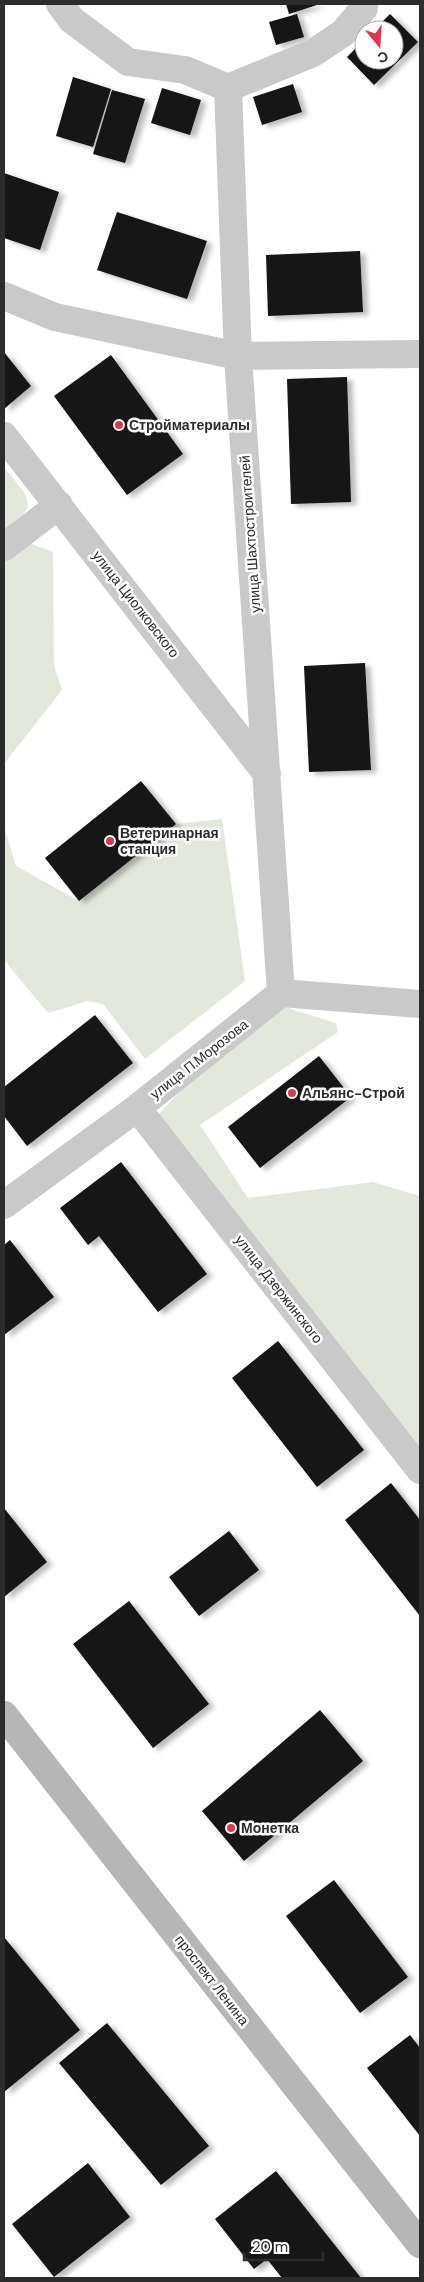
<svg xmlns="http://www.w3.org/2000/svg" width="424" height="2282" font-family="'DM Sans',sans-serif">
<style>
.green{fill:#e3e9da}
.building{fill:#131313;filter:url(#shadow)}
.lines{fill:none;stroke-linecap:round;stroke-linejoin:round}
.minor{stroke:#c9c9c9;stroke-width:28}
.secondary{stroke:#b6b6b6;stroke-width:28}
.poi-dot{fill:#d93850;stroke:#fff;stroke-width:2}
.labels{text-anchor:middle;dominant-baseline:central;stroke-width:5;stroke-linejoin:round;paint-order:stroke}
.poi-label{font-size:14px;font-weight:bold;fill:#2c2c2c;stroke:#fff;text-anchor:start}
.street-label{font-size:14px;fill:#2c2c2c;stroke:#fff}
</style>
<defs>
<filter id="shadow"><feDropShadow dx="5.5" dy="3" stdDeviation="2.5" flood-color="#0004"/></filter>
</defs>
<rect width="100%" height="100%" fill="#fff"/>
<path class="green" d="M4 467C33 503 38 502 4 537Z
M21 540 53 552 54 665 62 690 4 764V553Z
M222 819 245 981 145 1059 103 1004 88 1001 48 1013 4 960V826L16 866 79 901 176 824Z
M285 1007 336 1023 338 1032 200 1125 248 1198 373 1182 420 1196V1457L157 1116 183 1088Z"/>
<path class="building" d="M286 4H320L289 14Z
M297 14 304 37 276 45 269 22Z
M390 14 418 42 374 85 347 57 364 40V60H394V30H374Z
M73 77 111 89 93 147 56 136Z
M293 84 302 112 262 125 253 97Z
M162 88 201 100 190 135 151 123Z
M112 90 145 99 125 163 93 154Z
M4 173 59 192 40 250 4 238Z
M117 212 207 241 187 299 97 270Z
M360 251 363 312 268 316 266 255Z
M4 352 31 386 4 409Z
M111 355 183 454 127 495 54 396Z
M347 377 351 502 291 504 287 379Z
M365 663 371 770 309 772 304 666Z
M141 781 176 824 79 901 45 858Z
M95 1015 133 1063 27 1146 4 1116V1087Z
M319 1056 351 1097 260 1168 228 1127Z
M121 1162 207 1274 158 1312 99 1236 88 1245 60 1208Z
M10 1240 54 1297 4 1335V1245Z
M278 1341 364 1450 317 1487 232 1378Z
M391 1483 420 1520V1616L345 1520Z
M4 1508 47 1562 4 1597Z
M229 1531 259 1570 199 1616 169 1577Z
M129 1601 209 1704 153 1748 73 1644Z
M320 1710 363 1761 244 1861 202 1811Z
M334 1880 408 1977 360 2013 286 1916Z
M4 1937 80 2030 4 2092Z
M107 2023 209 2146 161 2185 59 2063Z
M410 2035 420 2048V2136L367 2068Z
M88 2163 130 2217 54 2277 12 2224Z
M276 2171 361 2278H282L267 2259 254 2269 215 2219Z"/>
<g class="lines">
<path class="minor" d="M60 4 72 20 128 62 185 70 228 88
M228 88 238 356 281 993
M228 88 313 53 343 33 364 8V4
M4 296 55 317 238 356 420 354
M4 436 267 774
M4 547 59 505
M137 1108 420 1470
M4 1205 137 1108 281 993 420 1004"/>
<path class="secondary" d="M4 1715 420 2244"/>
</g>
<g class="poi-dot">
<circle cx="119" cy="425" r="5"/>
<circle cx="110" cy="841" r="5"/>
<circle cx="292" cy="1093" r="5"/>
<circle cx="231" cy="1828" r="5"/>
</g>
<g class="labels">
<g class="poi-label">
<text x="129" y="425">Стройматериалы</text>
<text x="120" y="833">Ветеринарная<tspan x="120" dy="16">станция</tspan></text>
<text x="302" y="1093">Альянс-Строй</text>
<text x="241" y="1828">Монетка</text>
</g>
<g class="street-label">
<text transform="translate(250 534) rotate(-94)">улица Шахтостроителей</text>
<text transform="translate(136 604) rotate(52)">улица Циолковского</text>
<text transform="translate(199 1059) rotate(-38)">улица П.Морозова</text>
<text transform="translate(279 1289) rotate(52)">улица Дзержинского</text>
<text transform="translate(212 1980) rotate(52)">проспект Ленина</text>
</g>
</g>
<rect width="424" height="2282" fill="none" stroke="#2c2c2c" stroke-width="10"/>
<g transform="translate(379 45) rotate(162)"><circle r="24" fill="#ffffff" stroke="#ababab"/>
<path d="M0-4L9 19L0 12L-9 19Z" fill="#d93850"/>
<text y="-8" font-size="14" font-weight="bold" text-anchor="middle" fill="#2c2c2c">С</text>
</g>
<path d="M244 2252v8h79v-8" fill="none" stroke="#2c2c2c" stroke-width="2.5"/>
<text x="252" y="2252" font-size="15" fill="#2c2c2c" stroke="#ffffff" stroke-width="4" paint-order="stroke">20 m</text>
</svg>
